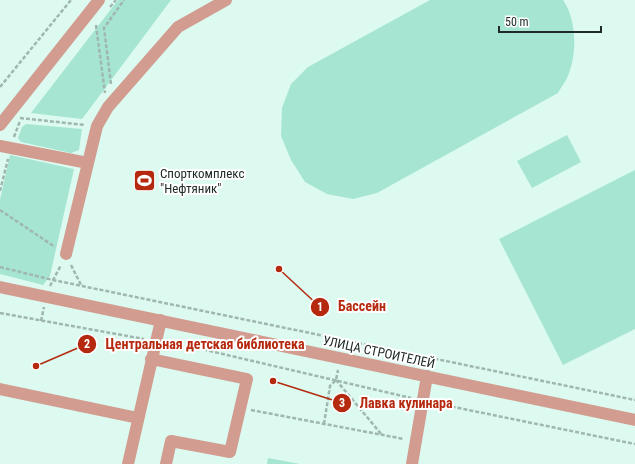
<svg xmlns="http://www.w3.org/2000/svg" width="635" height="464" font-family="'Roboto Condensed',sans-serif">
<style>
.green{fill:#a6e5d2}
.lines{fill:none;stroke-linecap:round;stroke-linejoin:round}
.path{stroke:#9fb7af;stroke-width:2.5;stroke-dasharray:4 2;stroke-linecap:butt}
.minor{stroke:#d29c90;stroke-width:12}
.labels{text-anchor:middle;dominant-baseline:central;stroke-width:4;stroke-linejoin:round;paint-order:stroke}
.poi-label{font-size:13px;fill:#202b28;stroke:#fff;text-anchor:start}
.street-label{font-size:13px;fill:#202b28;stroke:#fff}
.leader{fill:none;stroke:#b5290e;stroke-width:1.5}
.callout-dot{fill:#b5290e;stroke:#fff;stroke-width:1.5}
.mark-label{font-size:12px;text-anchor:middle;font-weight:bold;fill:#fff}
.callout-label{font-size:14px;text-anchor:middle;font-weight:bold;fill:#b5290e;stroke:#fff;stroke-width:4;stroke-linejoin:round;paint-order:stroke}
</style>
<rect width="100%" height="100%" fill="#dcfaf0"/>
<path class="green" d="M118 0H171L82 119 31 113Z
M430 0H563C576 18 577 50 570 70 568 78 562 86 558 93L377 193 353 199 327 194 305 182 291 160 281 136 282 108 291 84 308 67Z
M26 124 82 129 79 150 71 153 21 142 18 138 22 127Z
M567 135 581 162 532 188 517 161Z
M10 155 74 169 50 276 43 285 0 274V200Z
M635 170V329L563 365 499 239Z
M268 458 300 464H267Z"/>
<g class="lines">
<path class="path" d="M110 7 116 0
M96 25 105 93
M111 84 104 28 124 0
M0 87 71 0
M20 118 85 125
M14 137 20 121
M0 191 8 159
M0 210 55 247
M71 265 81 285
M0 267 53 280 635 400
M50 286 61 265
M0 313 144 339
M41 321 44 307
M168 343 197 348 411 398
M336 380 382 435
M434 403 635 444
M251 410 404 439
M324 424 330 386 336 380 338 370"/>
<path class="minor" d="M0 125 99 0
M0 146 88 163
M66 254 97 126 108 107 178 27 226 0
M0 287 635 420
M151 359 247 379 230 452 171 441 166 464
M0 389 138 418
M128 464 161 320
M412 464 427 376"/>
</g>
<defs>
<symbol id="stadium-square" viewBox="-11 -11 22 22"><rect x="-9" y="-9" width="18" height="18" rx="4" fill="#b5290e" stroke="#fff"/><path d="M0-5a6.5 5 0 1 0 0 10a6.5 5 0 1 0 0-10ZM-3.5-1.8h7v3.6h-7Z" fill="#fff"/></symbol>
</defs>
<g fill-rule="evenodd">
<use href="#stadium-square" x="132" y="168" width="25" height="25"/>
</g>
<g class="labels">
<g class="poi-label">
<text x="160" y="173">Спорткомплекс<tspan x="160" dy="15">"Нефтяник"</tspan></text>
</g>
<g class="street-label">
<text transform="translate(379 352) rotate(12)">УЛИЦА СТРОИТЕЛЕЙ</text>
</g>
</g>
<path class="leader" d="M279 269L320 307M36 366L87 344M273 381L342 403"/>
<g class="callout-dot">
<circle cx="279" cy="269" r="4"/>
<circle cx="36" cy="366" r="4"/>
<circle cx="273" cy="381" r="4"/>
<circle cx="320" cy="307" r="10"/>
<circle cx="87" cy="344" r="10"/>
<circle cx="342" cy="403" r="10"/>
</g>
<g class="mark-label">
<text x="320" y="311">1</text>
<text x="87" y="348">2</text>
<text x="342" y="407">3</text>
</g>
<g class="callout-label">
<text x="362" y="311">Бассейн</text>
<text x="205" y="349">Центральная детская библиотека</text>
<text x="406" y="408">Лавка кулинара</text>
</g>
<path d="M499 26v6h102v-6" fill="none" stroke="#202b28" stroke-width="2"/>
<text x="505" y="26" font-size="12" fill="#202b28" stroke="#ffffff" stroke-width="3" paint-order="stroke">50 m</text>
</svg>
